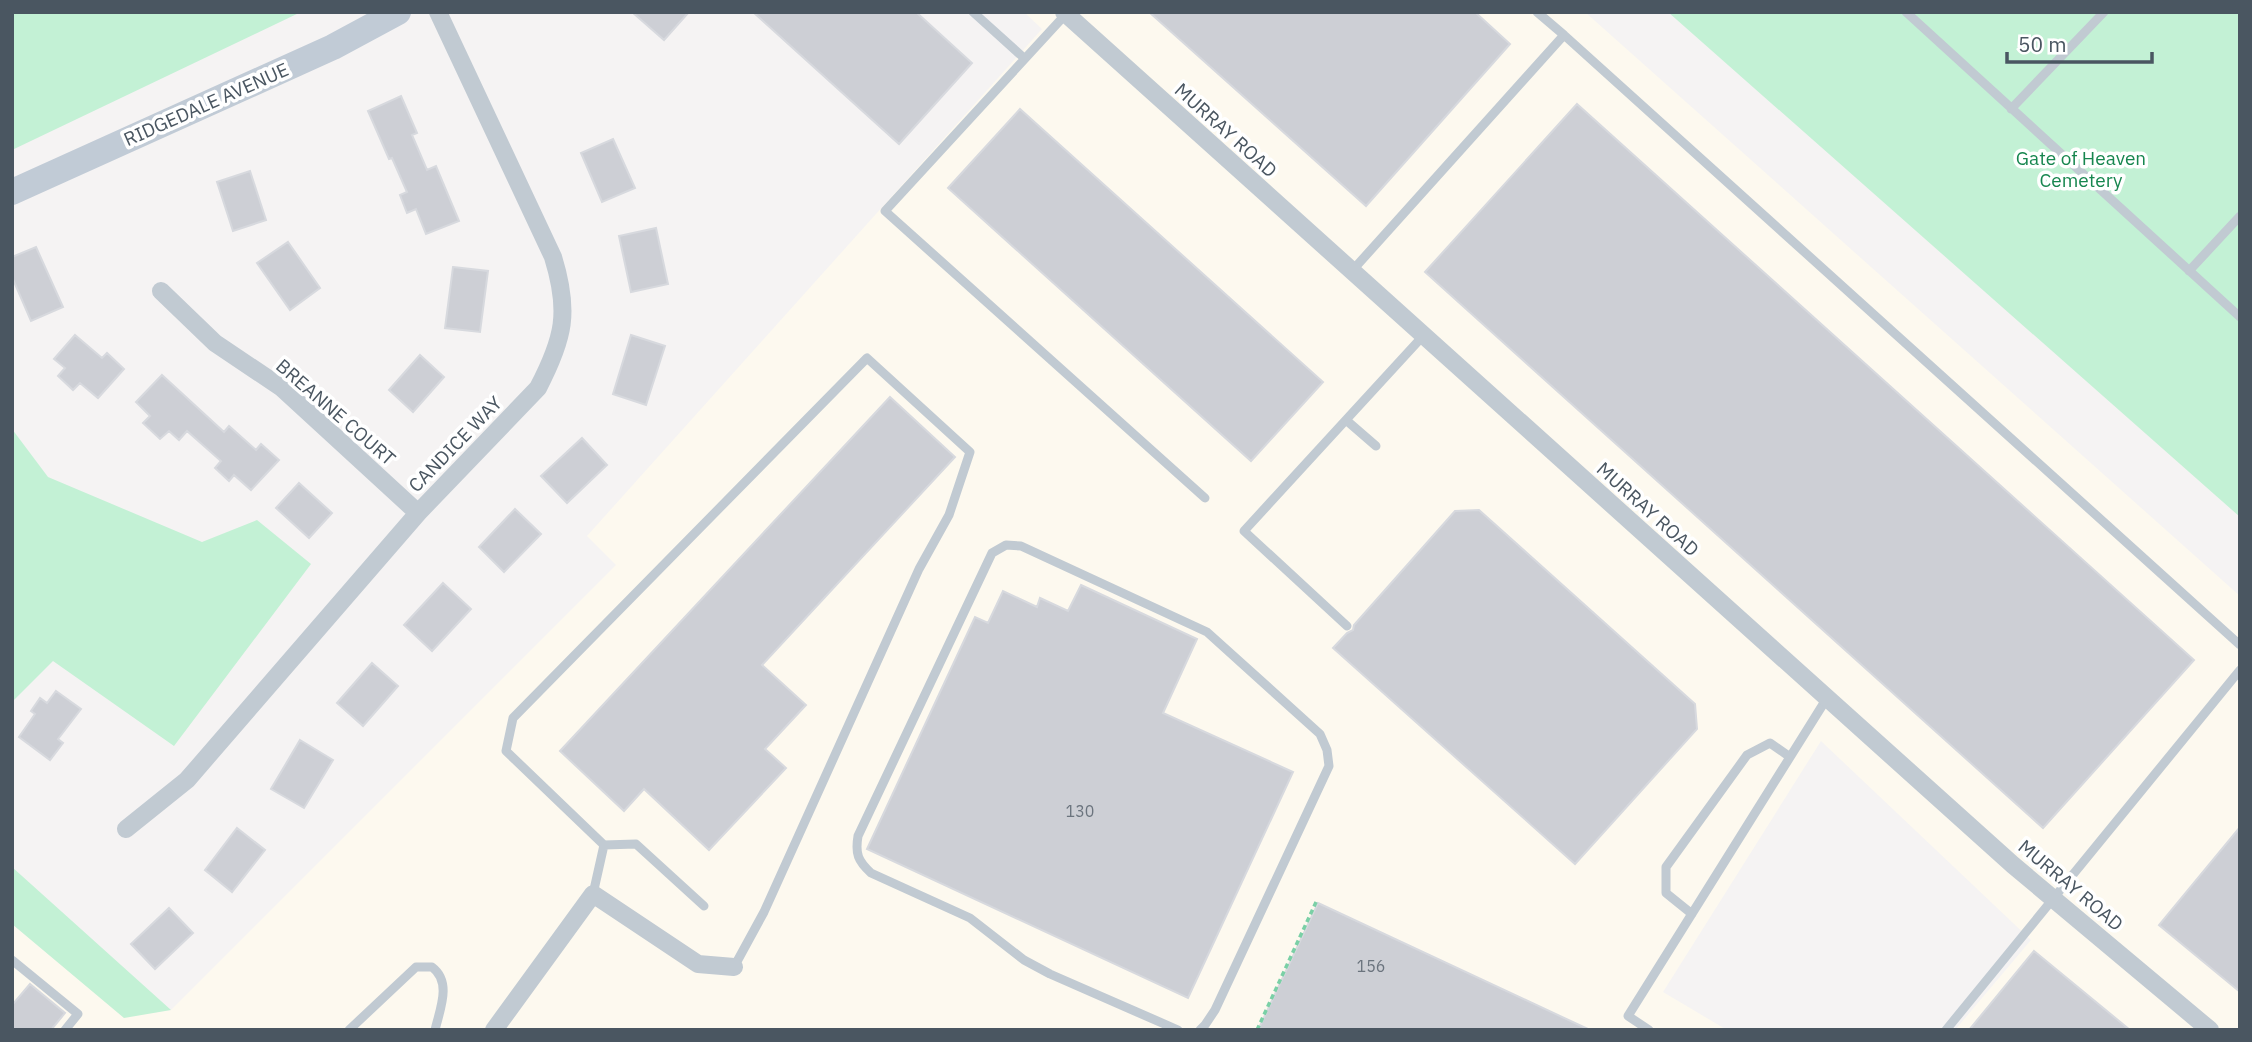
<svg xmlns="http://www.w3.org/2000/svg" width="2252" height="1042" font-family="'IBM Plex Sans',sans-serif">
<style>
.commercial{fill:#fdf9ef}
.green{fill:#c3f1d5}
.building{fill:#cdcfd5;stroke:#d7d9de;stroke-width:2}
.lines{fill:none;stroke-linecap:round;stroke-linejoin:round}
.path{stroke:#7ad0a6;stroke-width:3.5;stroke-dasharray:5 3.5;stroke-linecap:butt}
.lane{stroke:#c1cad2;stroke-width:9}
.street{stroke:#c1cad2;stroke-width:18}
.secondary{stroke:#c1cbd6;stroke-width:26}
.labels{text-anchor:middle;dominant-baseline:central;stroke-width:7;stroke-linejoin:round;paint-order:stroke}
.number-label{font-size:16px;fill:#6b747e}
.street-label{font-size:19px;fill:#4a5661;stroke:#fff}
.park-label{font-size:19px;fill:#17864f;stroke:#fff}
</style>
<rect width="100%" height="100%" fill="#f5f3f3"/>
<path class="commercial" d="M1024 12H1585L2240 596V1030H1955L2031 940 1821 741 1663 992 1727 1030H12V924L124 1017 171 1010 616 565 587 536 1042 29Z"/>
<path class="green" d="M12 12H301L12 150Z
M1668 12H2240V517Z
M12 429 48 477 202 542 257 520 311 564 174 746 53 661 12 702Z
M12 867 171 1010 124 1018 12 924Z"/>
<path class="building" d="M632 12H689L664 40Z
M753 12H916L972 63 899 144Z
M1149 12H1475L1510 44 1366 206Z
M401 96 417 133 412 135 427 170 436 166 459 221 426 234 416 209 407 213 400 195 407 192 392 158 389 159 368 111Z
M1577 104 2194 660 2043 828 1425 272Z
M1020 109 1323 382 1251 461 948 188Z
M613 139 635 188 602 202 581 153Z
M250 171 266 220 233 231 217 182Z
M656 228 668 284 631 292 619 236Z
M288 242 320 288 290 310 257 263Z
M36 247 63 307 31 321 12 277V257Z
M453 267 488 271 480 332 445 328Z
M75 335 102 358 107 353 124 369 98 398 80 383 73 390 58 376 65 368 54 359Z
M631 335 665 346 646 405 613 394Z
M420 355 444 377 413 412 389 390Z
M162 375 224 432 229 426 256 450 261 444 279 460 251 490 234 475 229 481 215 468 221 461 187 431 179 440 169 431 160 439 143 423 150 416 136 402Z
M890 397 955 457 762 665 806 705 765 749 786 768 709 850 644 789 624 811 560 751Z
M582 438 607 465 567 503 541 476Z
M299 483 332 513 309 538 276 508Z
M515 509 541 534 504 572 479 547Z
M1479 510 1695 704 1697 729 1575 864 1333 648 1347 633 1353 630 1354 625 1455 511Z
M443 583 471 609 432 651 404 625Z
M1081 585 1197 639 1163 713 1293 772 1188 998 867 849 975 617 988 623 1003 591 1037 607 1040 598 1068 611Z
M372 663 398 686 363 726 337 703Z
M56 691 81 709 58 739 63 743 50 760 19 737 35 714 31 711 40 698 47 703Z
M300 740 333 760 304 808 271 789Z
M2240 827V992L2159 925Z
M237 828 265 850 232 892 205 870Z
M1318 903 1590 1030H1258Z
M169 908 193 933 155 969 131 944Z
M2034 951 2130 1030H1969Z
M30 984 65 1013 51 1030H12V1005Z"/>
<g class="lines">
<path class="path" d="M1257 1030 1317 900"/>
<path class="lane" d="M973 12 1024 58
M1537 12 1564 35
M1906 12 2240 317
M1066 14 885 211 1205 498
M2011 109 2104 12
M2189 271 2240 216
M1351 272 1564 35 2240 645
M1346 420 1376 446
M1347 626 1244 531 1423 336
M604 845 636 844 704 906
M593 894 604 845 506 751 513 718 867 358 970 452 949 515 919 569 764 912 734 967
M1692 914 1666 893V867L1747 755 1770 743 1790 757
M12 960 78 1014 65 1030
M349 1030 416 967H432C452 982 440 1009 435 1030
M1178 1030 1050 974 1024 960 970 918 871 873C858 861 855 854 858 836L992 553 1006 545 1021 546 1207 632 1320 734 1327 750 1329 766 1215 1010 1205 1025 1200 1030
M1649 1030 1628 1016 1827 698
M1946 1030 2240 670"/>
<path class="street" d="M1064 12 2013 865 2210 1030
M161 291 215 343 282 388 418 513
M126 829 187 780 418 513 538 388C564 338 570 312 553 257L438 12
M494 1030 593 894 698 964 734 967"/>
<path class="secondary" d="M12 192 333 47 398 12"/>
</g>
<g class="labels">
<g class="number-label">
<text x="1080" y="811">130</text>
<text x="1371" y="966">156</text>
</g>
<g class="street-label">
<text transform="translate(206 104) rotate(-24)">RIDGEDALE AVENUE</text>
<text transform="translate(1226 130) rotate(42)">MURRAY ROAD</text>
<text transform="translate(336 412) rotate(41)">BREANNE COURT</text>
<text transform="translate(455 444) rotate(-46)">CANDICE WAY</text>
<text transform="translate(1648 509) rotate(42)">MURRAY ROAD</text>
<text transform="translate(2071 885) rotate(40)">MURRAY ROAD</text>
</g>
<g class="park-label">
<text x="2081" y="158">Gate of Heaven<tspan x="2081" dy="22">Cemetery</tspan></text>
</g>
</g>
<rect width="2252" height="1042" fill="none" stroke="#4a5661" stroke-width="28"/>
<path d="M2007 52v10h145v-10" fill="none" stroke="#4a5661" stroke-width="3.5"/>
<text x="2018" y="52" font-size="21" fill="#4a5661" stroke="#ffffff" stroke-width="5" paint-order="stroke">50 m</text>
</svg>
